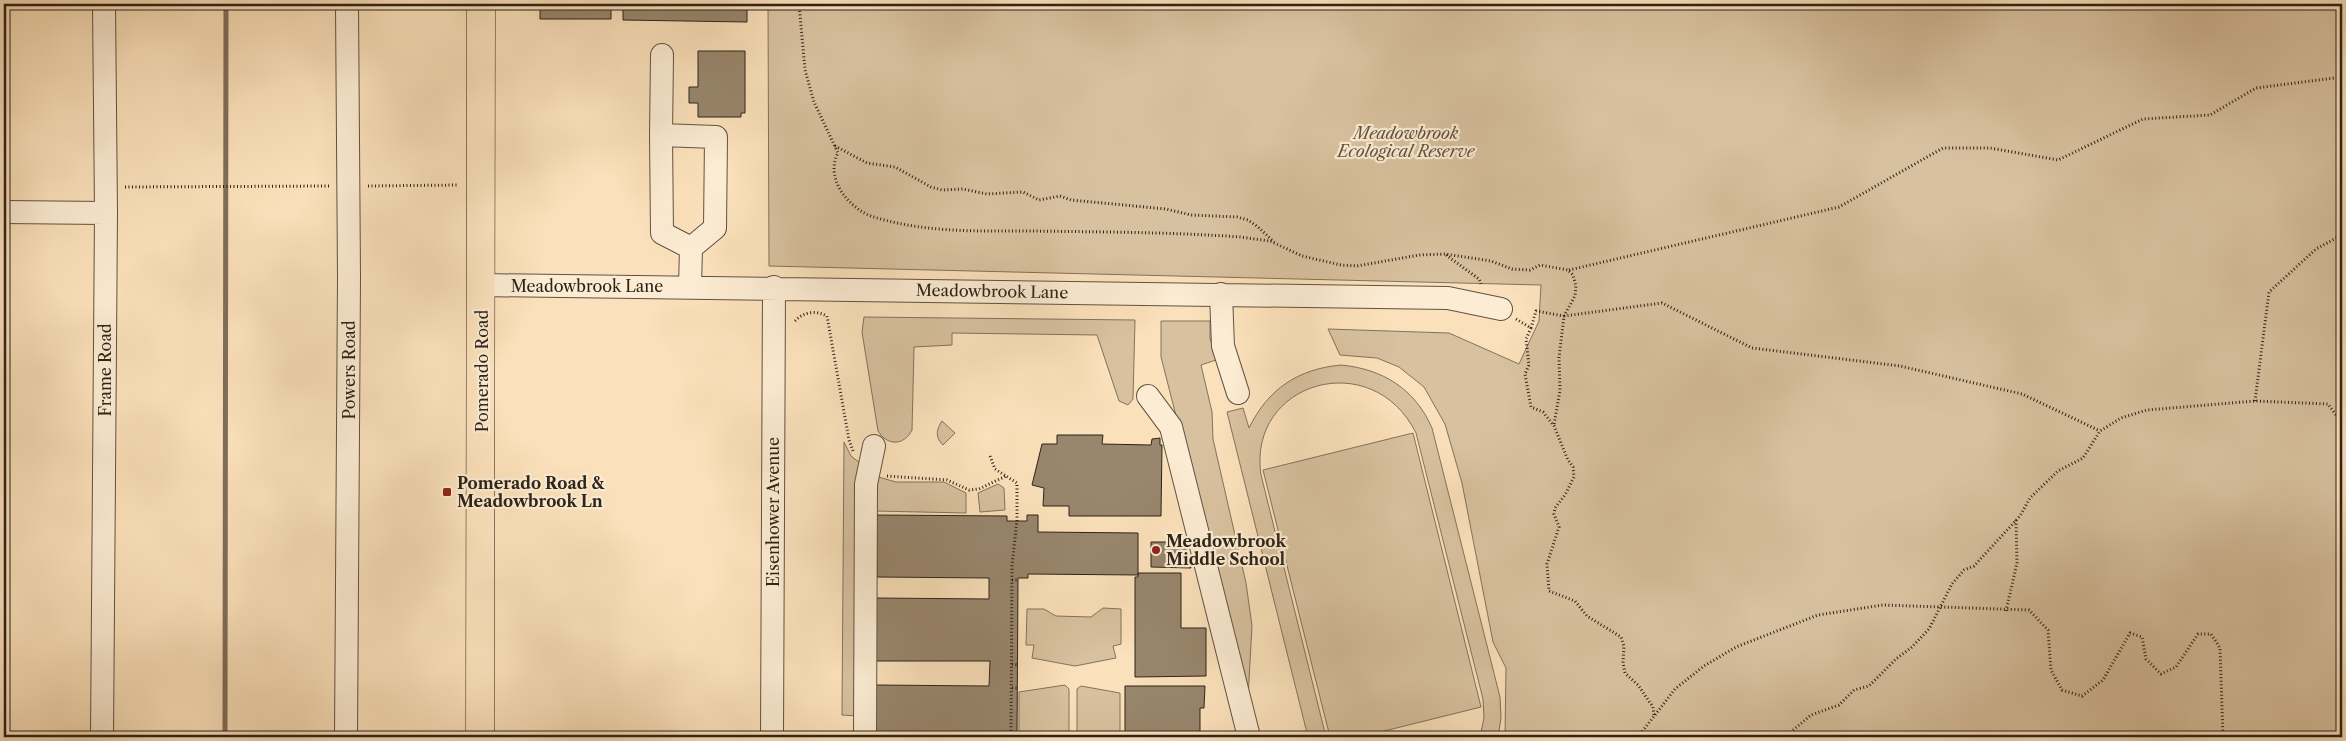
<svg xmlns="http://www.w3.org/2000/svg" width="2346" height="741" font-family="'Libre Caslon Text',serif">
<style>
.green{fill:#d8c19f;stroke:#82725c}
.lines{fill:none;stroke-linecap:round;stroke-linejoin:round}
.stream{stroke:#7f6e59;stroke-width:5}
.building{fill:#98866d;stroke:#2d2319}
.minor-casing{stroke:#605242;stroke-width:24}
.major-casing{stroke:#2d2319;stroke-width:29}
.path{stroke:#2d2319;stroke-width:3;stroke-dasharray:1 2.5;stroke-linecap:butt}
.minor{stroke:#fcecd3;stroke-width:22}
.major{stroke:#fbe1bb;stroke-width:28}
.poi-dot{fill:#8f2418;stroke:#fcecd3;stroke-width:2}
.labels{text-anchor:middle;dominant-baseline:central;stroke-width:4.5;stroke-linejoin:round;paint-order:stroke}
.park-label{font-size:16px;font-style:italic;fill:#605241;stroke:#fcecd3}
.street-label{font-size:16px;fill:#2d2319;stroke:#fcecd3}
.poi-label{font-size:16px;font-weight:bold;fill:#2d2319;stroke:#fcecd3;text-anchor:start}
</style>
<rect width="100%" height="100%" fill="#fbe1bb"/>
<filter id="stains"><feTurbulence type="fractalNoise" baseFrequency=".004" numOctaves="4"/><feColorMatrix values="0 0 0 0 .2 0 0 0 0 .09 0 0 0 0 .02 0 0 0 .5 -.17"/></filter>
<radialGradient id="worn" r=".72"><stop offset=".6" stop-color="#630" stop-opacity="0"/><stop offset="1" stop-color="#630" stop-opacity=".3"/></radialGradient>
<path class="green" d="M768 4H2342V737H1505L1506 668 1493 642 1462 483 1445 424 1424 387 1399 367 1377 358 1340 355 1328 329 1449 333 1519 364 1539 321 1541 285 769 266Z
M864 317 1135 320 1133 399 1128 405 1119 401 1097 335 952 333V345L914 347 912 430C904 446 887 446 878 431L862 332Z
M1161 321H1210V338L1216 360 1201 365 1212 412 1213 439 1246 583 1252 626 1248 698 1161 357Z
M1341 365C1383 369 1415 389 1432 428L1500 697 1501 718 1498 737H1480L1484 718 1483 699 1416 433C1372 345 1247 382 1261 475L1326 737H1308L1227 412 1243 408 1249 428C1268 389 1298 369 1341 365Z
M942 421 955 433 943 445C935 437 936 430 942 421Z
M1413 433 1481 707 1360 737H1330L1263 470Z
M844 442 851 456 860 463 858 716 842 715Z
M875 476 896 482H944L966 493V513L875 511Z
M998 484 1004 488 1005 510 980 512 978 493Z
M1103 608 1121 609V644L1113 646 1116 658 1075 666 1032 658 1034 645H1026L1027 609H1044L1056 616 1091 617Z
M1065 685 1069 689V737H1019V692Z
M1081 686 1120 693V737H1077V689Z"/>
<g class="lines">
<path class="stream" d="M225 737 226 4"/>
</g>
<path class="building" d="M540 4H611V19H540Z
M623 4H747V22L623 20Z
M698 51H745V113H741V117H698V103H689V87H698Z
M1057 435H1103L1102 444 1151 445 1152 439 1160 438V445H1162L1161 516H1069V506H1043L1044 488 1032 485 1042 444H1057Z
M876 515 1007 516V521H1027V515H1038V532L1138 533V575L1028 574V578H1018L1017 737H876V685L989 686 990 661H876V598L989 599V578L877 577Z
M1151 542H1184L1191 568 1151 567Z
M1138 573H1181V628H1206V676L1135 677V577H1138Z
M1125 686H1205L1204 708H1200V737H1125Z"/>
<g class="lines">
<defs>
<path id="minor" d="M661 135 662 55
M4 212 106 213
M482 285 1448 298 1501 309
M690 287 691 248 715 228 716 137 661 135 662 233 691 248
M1221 294 1223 346 1238 393
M1148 396 1171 427 1249 737
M102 737 106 213 104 4
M346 737 349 277 347 4
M772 737 774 287
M865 737 866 484 874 446"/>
<path id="major" d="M480 737 481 4"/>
</defs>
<use href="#minor" class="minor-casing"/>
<use href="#major" class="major-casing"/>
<path class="path" d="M799 4 805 70 814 102 838 153C824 179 850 210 874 217 926 233 978 231 1032 231 1101 232 1171 232 1240 237L1270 241 1302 256 1341 265 1357 266 1419 255 1445 254 1491 261 1512 269 1530 270 1540 265 1568 270 1573 275 1576 286 1575 296 1564 316
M835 146 867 163 895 167 931 187 942 190 963 189 987 194 1023 192 1039 200 1060 196 1071 200 1166 209 1191 215 1237 217 1248 220 1258 227 1274 242
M368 186 459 185
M125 187 329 186
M1446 255 1479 279 1481 284
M1569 270 1839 207 1943 148H1990L2058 160 2143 119 2210 115 2256 88 2342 77
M1564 316 1662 303 1752 348 1900 366 2022 394 2100 431
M1516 319 1531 328 1526 339 1529 365 1525 374 1531 407 1543 412 1554 426 1568 460 1573 467 1574 477 1565 495 1555 508 1554 514 1559 527 1547 564 1549 591 1575 601 1587 616 1621 637 1624 646 1623 663 1625 673 1638 685 1653 707 1654 715
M795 321C803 312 816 310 827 316L849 440 853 451
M1531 328 1536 311 1564 316 1559 358 1560 390 1554 425
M2255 401 2269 292 2316 249 2342 235
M990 456 995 469 1017 483V521L1012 565 1011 737
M887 476 947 480 969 490 979 489 1006 476
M1012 580H1018
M2006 611 2017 563 2016 520
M1012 664 1018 665
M1012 688H1018
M1638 737 1675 689 1704 666 1736 647 1818 615 1883 605 2029 610 2048 630 2051 670 2062 690 2082 696 2103 680 2130 633 2142 637 2146 659 2161 674 2176 667 2198 634H2211L2220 648 2223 737
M1785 737 1811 715 1839 705 1854 690 1869 686 1896 659 1912 647 1929 629 1952 584 1964 570 1974 566 2020 516 2030 498 2058 471 2083 458 2100 431 2121 418 2147 410 2255 401 2328 404 2342 423"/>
<use href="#minor" class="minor"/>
<use href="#major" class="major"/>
</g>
<g class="poi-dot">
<rect x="442" y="487" width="10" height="10" rx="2.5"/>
<circle cx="1156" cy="550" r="5"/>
</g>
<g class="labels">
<g class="park-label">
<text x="1406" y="133">Meadowbrook<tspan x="1406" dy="18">Ecological Reserve</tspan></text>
</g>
<g class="street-label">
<text x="587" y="286">Meadowbrook Lane</text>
<text transform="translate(992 291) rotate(1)">Meadowbrook Lane</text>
<text transform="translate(105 370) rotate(-90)">Frame Road</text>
<text transform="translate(349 370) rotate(-90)">Powers Road</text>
<text transform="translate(482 371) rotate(-90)">Pomerado Road</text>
<text transform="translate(773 512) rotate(-90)">Eisenhower Avenue</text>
</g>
<g class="poi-label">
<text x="457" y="483">Pomerado Road &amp;<tspan x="457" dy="18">Meadowbrook Ln</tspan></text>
<text x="1166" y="541">Meadowbrook<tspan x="1166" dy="18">Middle School</tspan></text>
</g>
</g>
<rect width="2346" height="741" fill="none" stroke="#fbe1bb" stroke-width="20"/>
<rect x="5" y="5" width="2336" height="731" fill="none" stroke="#2d2319" stroke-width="2.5"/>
<rect x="10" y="10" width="2326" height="721" fill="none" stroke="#2d2319"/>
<rect width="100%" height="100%" filter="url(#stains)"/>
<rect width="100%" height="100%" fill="url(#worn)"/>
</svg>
